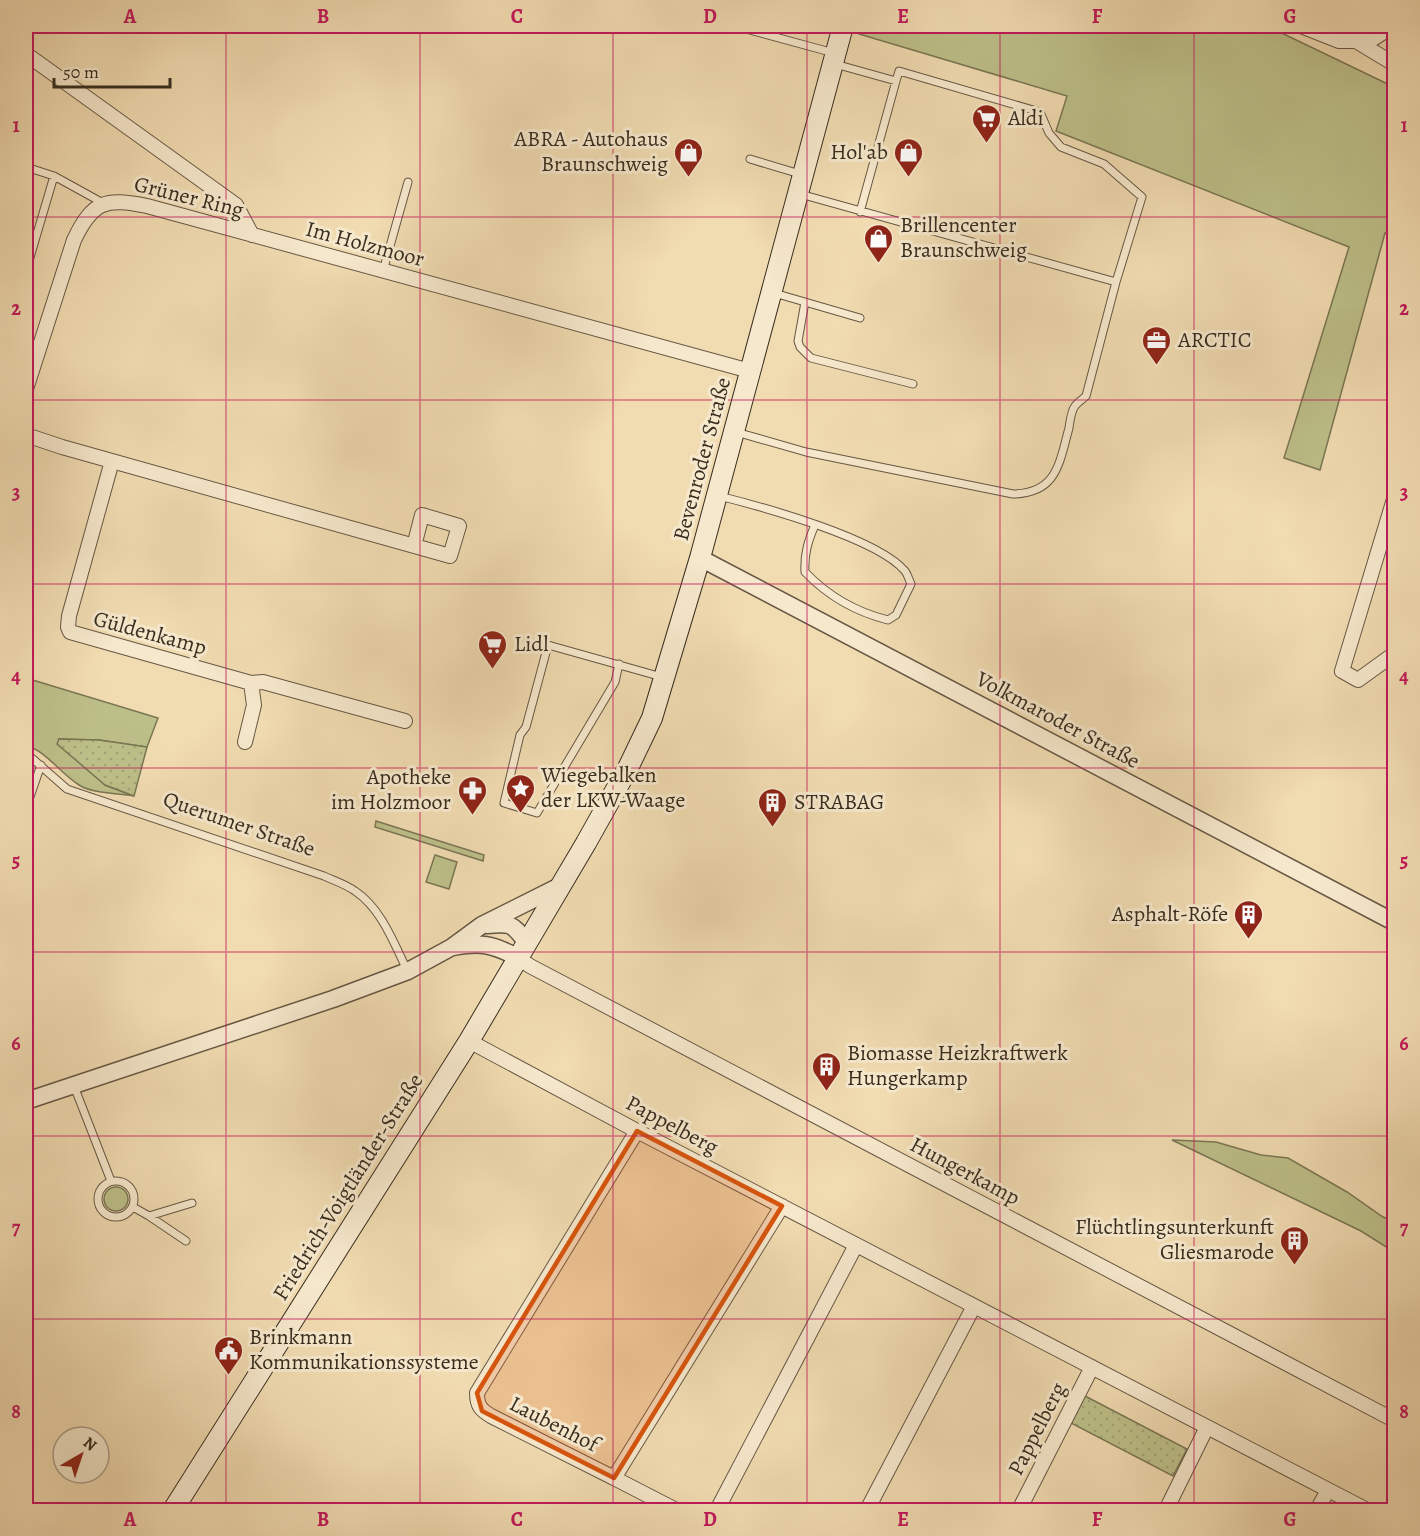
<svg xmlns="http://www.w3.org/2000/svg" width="1420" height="1536" font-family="Alegreya,serif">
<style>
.green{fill:#bdbf89;stroke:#7a7654;stroke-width:1.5}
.park{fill:url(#park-dots);stroke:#7a7654;stroke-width:1.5}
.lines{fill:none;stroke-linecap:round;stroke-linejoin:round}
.service-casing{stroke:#665844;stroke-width:9}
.minor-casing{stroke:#665844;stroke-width:16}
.tertiary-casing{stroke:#665844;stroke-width:19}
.secondary-casing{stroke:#372d1f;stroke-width:22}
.service{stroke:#f6e8cc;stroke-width:7}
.minor{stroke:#f6e8cc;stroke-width:14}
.tertiary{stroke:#f6e8cc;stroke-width:16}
.secondary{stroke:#f6e8cc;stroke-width:20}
.marked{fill:#d6550e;fill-opacity:0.2;stroke:#d6550e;stroke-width:4.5;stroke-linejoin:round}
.grid{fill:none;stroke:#c2185b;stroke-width:1.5;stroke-opacity:0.55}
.labels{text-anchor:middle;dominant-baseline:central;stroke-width:6;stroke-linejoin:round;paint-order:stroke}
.poi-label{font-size:22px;fill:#372d1f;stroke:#f6e8cc;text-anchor:start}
.street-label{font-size:22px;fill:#372d1f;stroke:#f6e8cc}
.neatline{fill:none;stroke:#c2185b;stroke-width:2}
.grid-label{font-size:20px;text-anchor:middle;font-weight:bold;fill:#c2185b}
</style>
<defs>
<pattern id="park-dots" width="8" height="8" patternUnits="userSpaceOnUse" patternTransform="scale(1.5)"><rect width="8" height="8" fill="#bdbf89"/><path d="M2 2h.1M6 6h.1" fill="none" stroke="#a3a476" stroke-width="1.8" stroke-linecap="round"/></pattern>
</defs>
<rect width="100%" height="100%" fill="#f1dbb1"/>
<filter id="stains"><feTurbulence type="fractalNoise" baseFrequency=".00333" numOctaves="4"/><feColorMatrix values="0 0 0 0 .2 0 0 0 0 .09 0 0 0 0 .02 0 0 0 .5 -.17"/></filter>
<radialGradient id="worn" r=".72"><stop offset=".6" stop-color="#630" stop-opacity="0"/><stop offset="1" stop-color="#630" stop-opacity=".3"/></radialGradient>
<path class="green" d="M861 26H1267L1394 87V236L1385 233 1320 470 1284 458 1349 247 1056 131 1067 96 859 34Z
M26 678 158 718 147 747 99 740 59 739 105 785 134 796C118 793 93 794 79 785 60 773 47 752 26 745Z
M376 821 484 855 483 861 375 827Z
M435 855 457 862 449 889 426 882Z
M1172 1140 1216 1142 1261 1155 1288 1158 1347 1192 1383 1217 1394 1221V1252L1361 1231Z
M104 1199a12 12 0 1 1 24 0a12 12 0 1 1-24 0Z"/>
<path class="park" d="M59 739 99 740 147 747 134 796 105 785 57 744Z
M1085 1396 1187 1449 1173 1476 1071 1423Z"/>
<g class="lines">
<defs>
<path id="service" d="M735 26 834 53
M835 64 896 81 899 71 1040 112 1049 133 1061 147 1104 164 1142 197 1116 282
M750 159 800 174
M26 167 54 176 103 203
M860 212 896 81
M26 271 54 176
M383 271 408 182
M774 293 860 318
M805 302 798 341 800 347 811 358 913 384
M736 432 806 452 1013 494C1057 493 1059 464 1069 428 1070 421 1071 411 1075 406 1078 402 1083 399 1086 396L1116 282 800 194
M719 496C763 507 877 538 905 571 908 575 909 580 911 584L896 615 888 620C856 612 828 596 805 572 804 554 808 541 815 525
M619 664 615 682 537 813 504 803 520 735 526 727 548 645 662 677
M26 753 67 789 324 876C335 881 345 884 355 891 381 908 394 943 407 970
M26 808 41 765
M74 1086 111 1181
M98 1199a18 18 0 1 1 36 0a18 18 0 1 1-36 0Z
M133 1207 149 1216 186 1241
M149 1216 192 1203"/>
<path id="minor" d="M1301 26 1339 41H1356L1394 64
M1356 41 1373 39 1393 26
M26 54 236 205 252 235
M26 389 74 240C93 200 106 198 147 206L750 371
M26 435 62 447 450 556 459 526 422 515 414 546
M112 461 69 616 68 627 70 632 251 683 263 682 405 721
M1394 499 1342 671 1358 680 1394 654
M245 742 254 705 251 683
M517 957 530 966 1394 1420
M469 1041 637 1131 1367 1510
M637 1131 477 1393C477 1406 481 1410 491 1416L614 1478 782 1206
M614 1478 676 1510
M717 1510 856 1245
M867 1510 974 1306
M1019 1510 1092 1367
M1166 1510 1207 1427
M1317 1510 1328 1490"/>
<path id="tertiary" d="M700 558 1394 922
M487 925C511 923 512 923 526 942
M453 947C481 942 492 944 517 957
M26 1101 333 999 408 971 452 947 482 925 560 886"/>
<path id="secondary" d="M173 1510 469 1041 586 843 628 768 652 718 700 558 843 26"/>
</defs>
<use href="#service" class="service-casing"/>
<use href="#minor" class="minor-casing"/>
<use href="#tertiary" class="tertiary-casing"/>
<use href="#secondary" class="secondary-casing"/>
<use href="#service" class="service"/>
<use href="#minor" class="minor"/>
<use href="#tertiary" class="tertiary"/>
<use href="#secondary" class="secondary"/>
</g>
<path class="marked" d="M637 1131 782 1206 614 1478 482 1411 477 1393Z"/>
<path class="grid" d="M226 26V1510M420 26V1510M613 26V1510M807 26V1510M1000 26V1510M1194 26V1510M26 217H1394M26 400H1394M26 584H1394M26 768H1394M26 952H1394M26 1136H1394M26 1319H1394"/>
<defs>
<symbol id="supermarket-pin" viewBox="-11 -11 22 30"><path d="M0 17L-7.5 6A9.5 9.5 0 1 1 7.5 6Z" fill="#8f2418" stroke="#f6e8cc"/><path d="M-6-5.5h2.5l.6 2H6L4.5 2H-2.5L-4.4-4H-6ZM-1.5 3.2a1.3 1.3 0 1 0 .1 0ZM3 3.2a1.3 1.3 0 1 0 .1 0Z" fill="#fff"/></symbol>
<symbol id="shop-pin" viewBox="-11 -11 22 30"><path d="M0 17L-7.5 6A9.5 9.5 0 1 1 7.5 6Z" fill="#8f2418" stroke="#f6e8cc"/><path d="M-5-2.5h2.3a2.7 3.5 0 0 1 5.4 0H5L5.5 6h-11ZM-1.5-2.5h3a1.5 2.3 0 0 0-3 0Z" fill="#fff"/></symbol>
<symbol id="office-pin" viewBox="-11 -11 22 30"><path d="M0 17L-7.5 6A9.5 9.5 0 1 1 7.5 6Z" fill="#8f2418" stroke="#f6e8cc"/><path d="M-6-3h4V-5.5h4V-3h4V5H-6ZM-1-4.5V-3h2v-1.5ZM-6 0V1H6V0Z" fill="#fff"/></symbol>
<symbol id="sight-pin" viewBox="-11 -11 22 30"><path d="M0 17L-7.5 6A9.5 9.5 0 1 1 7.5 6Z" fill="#8f2418" stroke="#f6e8cc"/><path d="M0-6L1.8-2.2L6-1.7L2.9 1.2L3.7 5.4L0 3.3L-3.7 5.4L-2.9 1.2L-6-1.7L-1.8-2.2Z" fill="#fff"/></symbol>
<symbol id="pharmacy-pin" viewBox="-11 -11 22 30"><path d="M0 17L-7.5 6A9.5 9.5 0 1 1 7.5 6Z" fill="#8f2418" stroke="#f6e8cc"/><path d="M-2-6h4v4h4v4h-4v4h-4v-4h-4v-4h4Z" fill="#fff"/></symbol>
<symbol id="building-pin" viewBox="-11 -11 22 30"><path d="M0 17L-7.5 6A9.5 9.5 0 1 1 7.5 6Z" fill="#8f2418" stroke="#f6e8cc"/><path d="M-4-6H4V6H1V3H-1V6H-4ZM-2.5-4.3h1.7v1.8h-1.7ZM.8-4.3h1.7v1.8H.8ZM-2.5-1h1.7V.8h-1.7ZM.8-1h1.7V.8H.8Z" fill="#fff"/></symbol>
<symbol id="civic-pin" viewBox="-11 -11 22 30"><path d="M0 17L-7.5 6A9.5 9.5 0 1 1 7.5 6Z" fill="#8f2418" stroke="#f6e8cc"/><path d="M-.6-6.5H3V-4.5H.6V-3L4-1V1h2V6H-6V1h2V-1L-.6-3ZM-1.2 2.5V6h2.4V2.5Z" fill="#fff"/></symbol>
</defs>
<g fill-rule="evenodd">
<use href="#supermarket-pin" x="970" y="102" width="33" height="45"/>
<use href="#shop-pin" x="672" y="136" width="33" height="45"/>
<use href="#shop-pin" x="892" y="136" width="33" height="45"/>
<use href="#shop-pin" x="862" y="222" width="33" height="45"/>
<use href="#office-pin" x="1140" y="324" width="33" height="45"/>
<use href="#supermarket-pin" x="476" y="628" width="33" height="45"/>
<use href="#sight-pin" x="504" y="772" width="33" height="45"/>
<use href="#pharmacy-pin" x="456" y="774" width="33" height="45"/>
<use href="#building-pin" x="756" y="786" width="33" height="45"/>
<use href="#building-pin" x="1232" y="898" width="33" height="45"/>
<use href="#building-pin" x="810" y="1050" width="33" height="45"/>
<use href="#building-pin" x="1278" y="1224" width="33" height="45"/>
<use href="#civic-pin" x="212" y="1334" width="33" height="45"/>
</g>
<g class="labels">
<g class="poi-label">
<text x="1008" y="118">Aldi</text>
<text x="668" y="139" text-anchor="end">ABRA - Autohaus<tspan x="668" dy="25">Braunschweig</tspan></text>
<text x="888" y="152" text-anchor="end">Hol'ab</text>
<text x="900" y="225">Brillencenter<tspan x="900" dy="25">Braunschweig</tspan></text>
<text x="1178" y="340">ARCTIC</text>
<text x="514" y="644">Lidl</text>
<text x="541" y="775">Wiegebalken<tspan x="541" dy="25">der LKW-Waage</tspan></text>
<text x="451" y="777" text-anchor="end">Apotheke<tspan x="451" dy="25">im Holzmoor</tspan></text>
<text x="794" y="802">STRABAG</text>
<text x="1228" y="914" text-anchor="end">Asphalt-Röfe</text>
<text x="847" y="1053">Biomasse Heizkraftwerk<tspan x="847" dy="25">Hungerkamp</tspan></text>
<text x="1274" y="1227" text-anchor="end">Flüchtlingsunterkunft<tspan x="1274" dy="25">Gliesmarode</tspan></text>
<text x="249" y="1337">Brinkmann<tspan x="249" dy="25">Kommunikationssysteme</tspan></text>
</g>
<g class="street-label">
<text transform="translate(189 197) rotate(14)">Grüner Ring</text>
<text transform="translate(365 244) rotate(15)">Im Holzmoor</text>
<text transform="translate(702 459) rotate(-75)">Bevenroder Straße</text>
<text transform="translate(150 633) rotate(15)">Güldenkamp</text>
<text transform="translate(1058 720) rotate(28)">Volkmaroder Straße</text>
<text transform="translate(239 824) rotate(19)">Querumer Straße</text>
<text transform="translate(672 1125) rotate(28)">Pappelberg</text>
<text transform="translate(965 1171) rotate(28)">Hungerkamp</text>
<text transform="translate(348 1187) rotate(-58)">Friedrich-Voigtländer-Straße</text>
<text transform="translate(554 1424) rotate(27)">Laubenhof</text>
<text transform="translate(1037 1429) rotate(-63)">Pappelberg</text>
</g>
</g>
<rect width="1420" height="1536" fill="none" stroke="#f1dbb1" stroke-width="66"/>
<g transform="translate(81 1455) rotate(39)"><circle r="28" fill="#f6e8cc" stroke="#aa9d87" stroke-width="1.5"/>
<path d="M0-4.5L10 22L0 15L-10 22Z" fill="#8f2418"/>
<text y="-9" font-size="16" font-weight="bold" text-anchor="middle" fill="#372d1f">N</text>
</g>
<path d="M54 78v9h116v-9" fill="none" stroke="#372d1f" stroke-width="3"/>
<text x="63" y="78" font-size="18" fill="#372d1f" stroke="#f6e8cc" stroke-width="4.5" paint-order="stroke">50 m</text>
<rect x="33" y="33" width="1354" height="1470" class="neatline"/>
<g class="grid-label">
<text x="130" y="23">A</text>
<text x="323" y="23">B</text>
<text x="517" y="23">C</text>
<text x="710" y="23">D</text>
<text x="903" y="23">E</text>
<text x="1097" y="23">F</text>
<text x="1290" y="23">G</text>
<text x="16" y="132">1</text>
<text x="1404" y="132">1</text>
<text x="16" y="315">2</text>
<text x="1404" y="315">2</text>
<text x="16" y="499">3</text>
<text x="1404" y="499">3</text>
<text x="16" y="683">4</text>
<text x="1404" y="683">4</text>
<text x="16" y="867">5</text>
<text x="1404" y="867">5</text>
<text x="16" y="1050">6</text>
<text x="1404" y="1050">6</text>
<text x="16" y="1234">7</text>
<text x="1404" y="1234">7</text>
<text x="16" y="1418">8</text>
<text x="1404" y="1418">8</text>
<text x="130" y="1526">A</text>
<text x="323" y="1526">B</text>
<text x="517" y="1526">C</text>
<text x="710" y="1526">D</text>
<text x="903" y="1526">E</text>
<text x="1097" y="1526">F</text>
<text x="1290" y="1526">G</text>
</g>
<rect width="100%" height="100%" filter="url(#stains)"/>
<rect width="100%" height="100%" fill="url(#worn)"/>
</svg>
